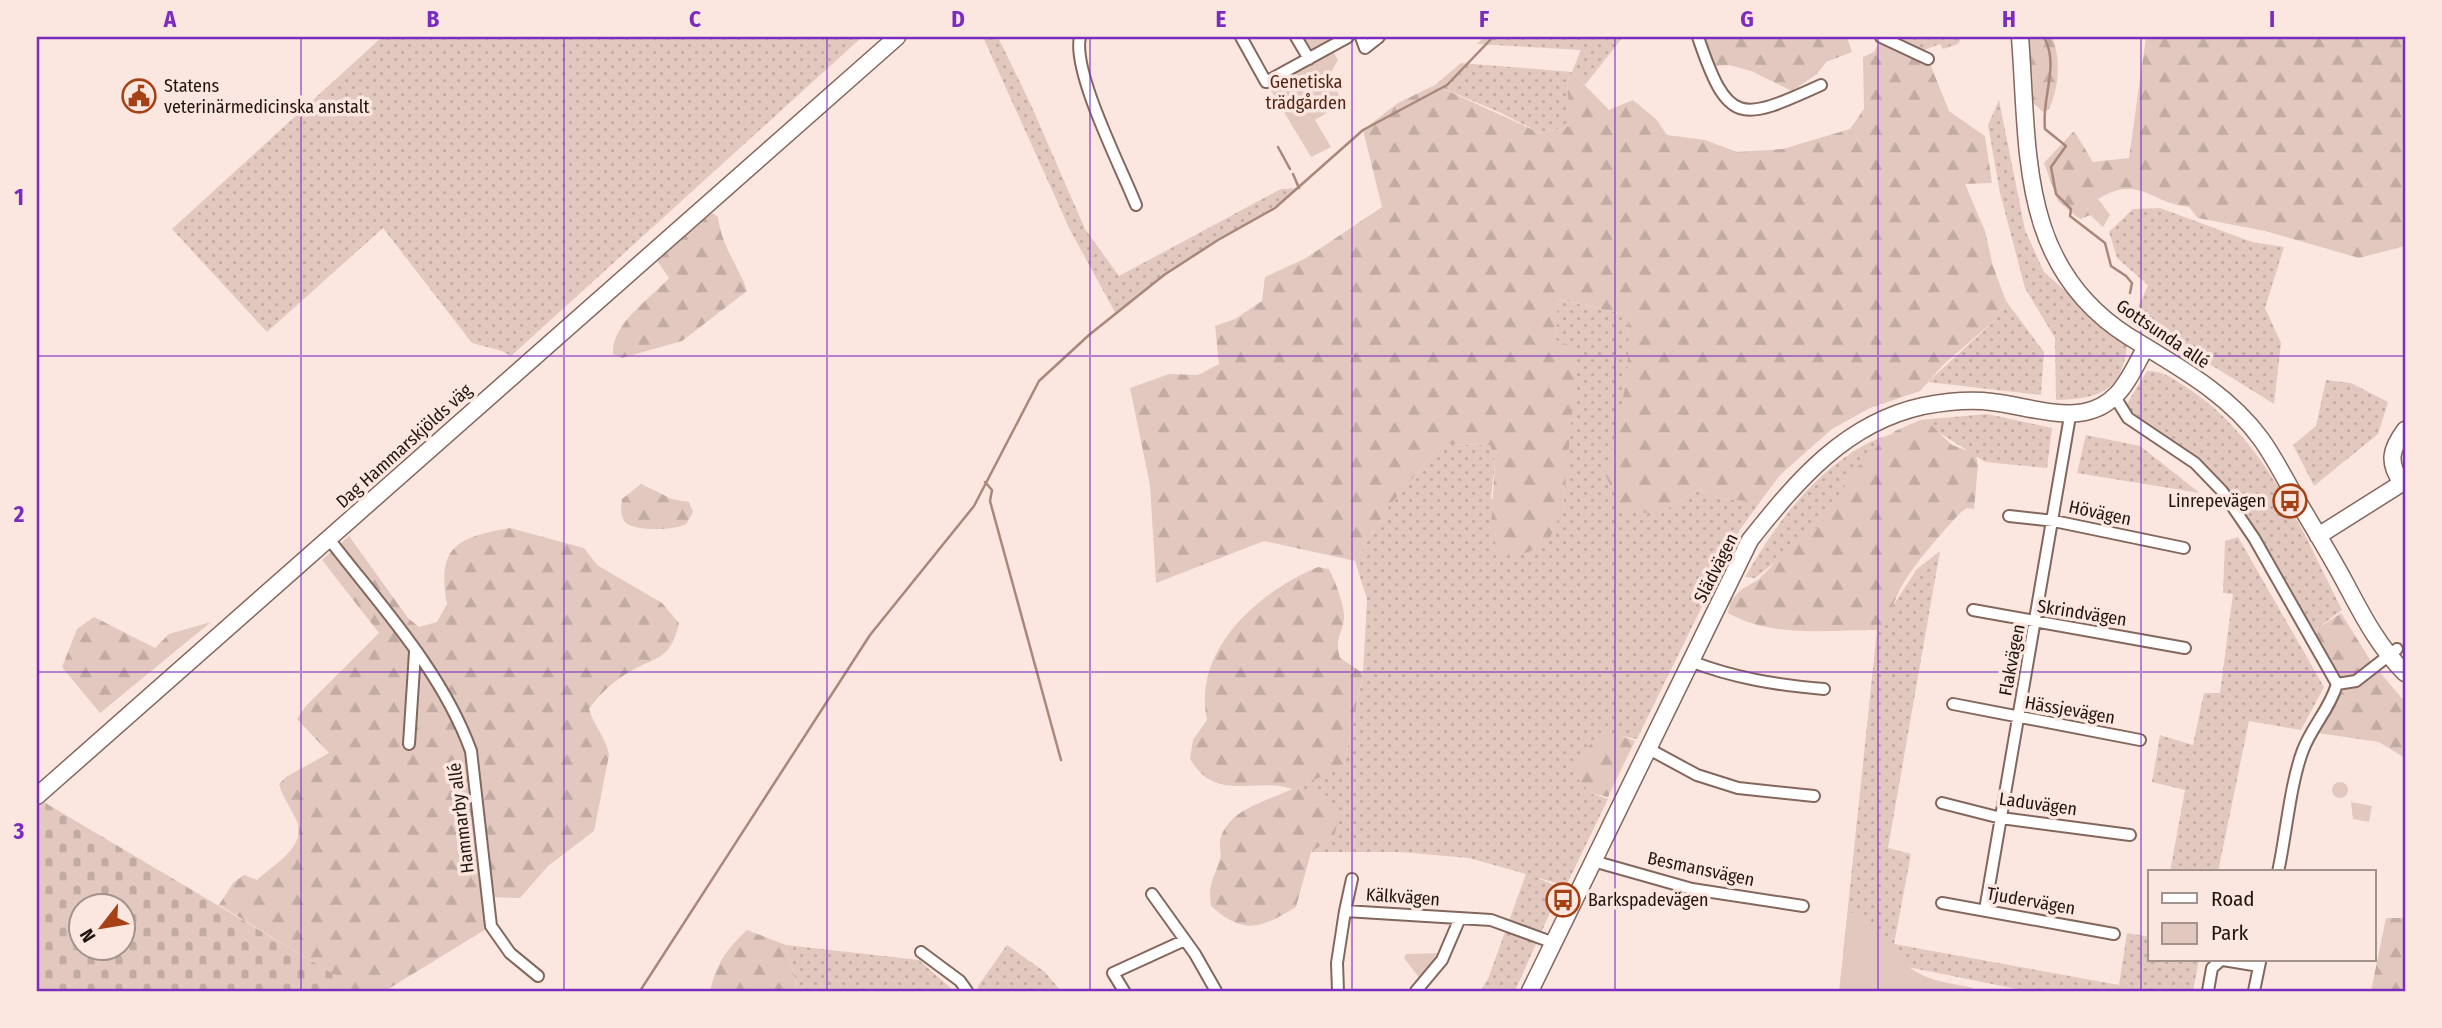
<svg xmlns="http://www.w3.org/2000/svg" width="2442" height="1028" font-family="'Fira Sans Condensed',sans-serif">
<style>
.grass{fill:url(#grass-dots)}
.forest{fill:url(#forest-firs)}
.cemetery{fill:url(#cemetery-stones);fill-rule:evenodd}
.park{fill:#e2c8bf}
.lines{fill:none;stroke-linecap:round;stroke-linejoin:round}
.stream{stroke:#a9877b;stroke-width:2.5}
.street-casing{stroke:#84675c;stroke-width:14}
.secondary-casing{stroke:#84675c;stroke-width:19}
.street{stroke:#fff;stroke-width:10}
.secondary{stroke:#fff;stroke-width:16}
.grid{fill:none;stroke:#7b2cbf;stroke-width:2;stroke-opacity:0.55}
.labels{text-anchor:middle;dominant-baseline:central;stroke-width:7;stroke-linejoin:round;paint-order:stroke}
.park-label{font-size:18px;fill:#552614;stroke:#fce7e0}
.poi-label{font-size:18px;fill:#201410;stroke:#fce7e0;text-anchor:start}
.street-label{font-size:18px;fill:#201410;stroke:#fce7e0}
.neatline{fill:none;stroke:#7b2cbf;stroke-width:2.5}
.grid-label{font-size:23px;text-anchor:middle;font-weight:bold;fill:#7b2cbf}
</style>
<defs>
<pattern id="grass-dots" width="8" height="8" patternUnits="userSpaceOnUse" patternTransform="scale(1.75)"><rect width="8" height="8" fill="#e2c8bf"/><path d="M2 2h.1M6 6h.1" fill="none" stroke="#c2aba3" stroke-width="1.8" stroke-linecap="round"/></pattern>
<pattern id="forest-firs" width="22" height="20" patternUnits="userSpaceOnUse" patternTransform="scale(1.75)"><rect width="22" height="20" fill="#e2c8bf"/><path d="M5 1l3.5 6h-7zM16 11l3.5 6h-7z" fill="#c2aba3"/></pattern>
<pattern id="cemetery-stones" width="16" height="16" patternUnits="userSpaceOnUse" patternTransform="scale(1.75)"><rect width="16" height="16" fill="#e2c8bf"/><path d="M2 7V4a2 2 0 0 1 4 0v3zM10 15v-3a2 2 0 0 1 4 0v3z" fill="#c2aba3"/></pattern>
</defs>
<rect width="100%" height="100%" fill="#fce7e0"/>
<path class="grass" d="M382 37H862L511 356 502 351 472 343 383 228 267 332 172 229Z
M983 37H998L1031 105 1085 229 1119 276 1281 189 1299 188C1273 210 1246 223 1217 240 1181 262 1148 288 1116 314L1070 230Z
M1484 37H1623L1585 85 1572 72 1567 84 1572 126 1540 133 1499 112 1435 85 1461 63 1572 72 1581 50 1477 44Z
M1881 37H1962L1958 44 1943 49 1940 44 1916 53Z
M1999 100 2025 230 2044 272 2127 346C2122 392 2098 399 2056 400L2055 338 2025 288 2000 193 1988 125Z
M2160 208 2252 242 2284 247 2265 308 2281 343 2274 404 2134 317 2148 285 2117 258 2109 232 2133 209Z
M1557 299 1628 315 1630 362 1623 406 1659 514 1700 489 1721 499 1760 502 1739 531 1637 739 1622 736 1590 793 1608 799 1566 886 1535 877 1561 888 1515 991H1480L1488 979 1526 874 1469 858 1400 852H1311L1334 837 1293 789 1344 766 1363 673 1367 599 1355 561 1389 506 1442 444 1490 445 1495 461 1491 499 1563 509 1569 434 1556 340Z
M2006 301 2044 352 2041 395 1928 382 1995 320Z
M2147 371C2164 371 2172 378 2186 387 2266 439 2301 529 2342 610L2315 630 2310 638 2254 538 2195 463 2147 433 2125 407Z
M2326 380 2351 383 2388 402 2378 434 2314 486 2293 445 2316 426Z
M1987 414 2052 428 2047 468 1985 462 1920 420Z
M1902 431 1832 518 1755 578 1745 577C1774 526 1813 473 1866 444 1877 438 1890 435 1902 431Z
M2086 435 2140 446 2200 493 2077 473Z
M2238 537 2324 687 2301 730 2249 721 2218 872H2170L2185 790 2152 782 2160 735 2193 745 2204 693H2220L2233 594 2223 593 2225 541Z
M1940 551 1888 848 1911 854 1894 944 2119 985 2127 933 2150 937V960H2199L2193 991H2027L1843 954 1877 630 1917 569Z
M786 945 919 960 954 991H793L797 986Z
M1007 945 1045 972 1061 991H978V986Z"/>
<path class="forest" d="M1703 37H1847L1852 52 1826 62 1817 74 1792 91 1751 71 1729 65 1716 66Z
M2025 37H2052C2061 57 2059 89 2049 109L2043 112 2033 103Z
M2146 37H2405V246L2359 258 2265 231 2198 218 2189 207C2147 202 2140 174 2098 199L2110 215 2103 227 2090 215 2081 219 2077 217 2058 201 2044 163 2074 131 2093 162 2129 158Z
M1881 39 1928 59 1949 111 1985 136 1992 183 1965 184 1985 231 1993 266 2006 301 1995 320 1945 363 1920 391 1870 408 1832 429 1780 475 1760 502 1721 499 1700 489 1659 514 1623 511 1605 474C1621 414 1631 377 1628 315L1558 299 1556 340 1573 347 1575 383 1563 509 1547 544 1518 556 1498 551 1491 530 1495 461 1490 445 1442 444 1389 506 1355 561 1264 541 1156 583 1150 485 1130 388 1169 374 1198 375 1219 364 1215 326 1235 319 1262 301 1265 277 1306 258 1382 207 1363 130 1398 103 1435 85 1540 133 1571 126 1567 84 1572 72 1609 110 1633 100 1656 119 1667 135 1705 140 1737 152 1783 149 1850 129 1864 109 1863 57 1874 52Z
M711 212 718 217C721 245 738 265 747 291L682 341 622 358 613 354C611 324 650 299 669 278L656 259Z
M1920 420 1931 425 1952 445 1976 454 1978 466 1974 509 1967 508 1960 513C1940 535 1920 557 1904 582 1894 598 1891 617 1877 630 1828 630 1772 638 1728 613L1731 600 1742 589 1758 580 1802 535 1817 528 1855 470 1877 447 1895 431Z
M641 484 672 499 689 502 693 512 687 523C678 531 631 532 624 521 620 514 621 506 622 499Z
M510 528 584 548 597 565 662 603 679 623C671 659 658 656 631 671 615 680 599 694 589 709 594 726 606 738 609 755L594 831 548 866 520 898 488 897 491 926 385 991H319L339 978 219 905 233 883 244 875 257 880C273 865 309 846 296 819 290 807 283 798 279 784L286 777 329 753 297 719 306 706 379 633 322 560 349 536 408 618 419 627 437 622 447 604C436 546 458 537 510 528Z
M1318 567 1329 569C1334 578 1346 609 1344 619 1342 636 1334 637 1340 658L1363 673 1344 766 1294 789 1323 792 1340 811 1334 837 1311 852 1296 907C1261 928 1245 936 1211 906 1208 881 1214 880 1220 859 1222 852 1218 843 1221 837 1231 808 1268 801 1292 789 1254 776 1217 804 1190 759L1193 740 1207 720C1192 650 1258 592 1318 567Z
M2341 613 2372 663 2405 702V758L2379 742 2311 732 2337 684 2310 638 2315 630Z
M94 617 155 648 169 634 211 622 100 713 62 667 77 629Z
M1600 735 1622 736 1635 741 1608 797 1590 793 1574 774 1581 754Z
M2386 918H2405V991H2371Z
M747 930 786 945 797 987 793 991H710C717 963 726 950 747 930Z"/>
<path class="cemetery" d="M37 798 340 978 319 991H37ZM80 906H122V948H80Z"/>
<path class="park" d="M1296 37H1348L1331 48 1338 60 1330 74 1340 98 1336 107 1315 120 1331 147 1311 157 1266 82 1309 60Z
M2332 790a8 8 0 1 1 16 0a8 8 0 1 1-16 0Z
M2351 802 2372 806 2369 822 2353 819Z
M1848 912C1881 916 1891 960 1920 974 1935 982 1957 984 1973 988V991H1839Z
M1442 953 1421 980 1404 958 1406 954Z"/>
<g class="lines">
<path class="stream" d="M2044 37C2060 66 2041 98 2045 129L2066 146 2051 167 2056 194 2071 209 2070 216 2105 243 2111 266 2126 276 2132 283 2130 293
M1278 147 1290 169
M1293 174 1299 188
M985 482 992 490 990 501 1061 760
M640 991 870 635 974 506 1039 381 1089 335 1164 275 1218 240 1275 208 1363 130 1447 85 1493 37"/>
<defs>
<path id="street" d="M1080 37C1072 72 1121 167 1136 205
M1241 37 1266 82 1348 37
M1296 37 1309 59
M1361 37 1365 48 1379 37
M1698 37C1728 126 1740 122 1821 85
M1881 37 1928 59
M2115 397 2128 418 2195 463 2222 491 2254 538 2337 684C2330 709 2312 726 2303 750 2290 784 2286 836 2278 872
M2009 516 2054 521 2184 548
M329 539C380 605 442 671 471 751L491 926 510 953 538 976
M1973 610 2185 648
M1690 661C1734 678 1776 685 1824 689
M2337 684 2356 681 2397 649
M1953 704 2140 740
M409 744 415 652
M1647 748 1697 775 1738 788 1814 796
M1942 803 2001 818 2130 835
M1593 861 1692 889 1803 906
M1152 894 1195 954 1216 991
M1942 903 2114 934
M1985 910 2070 416
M1345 911 1352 879
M921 952 960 981 967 991
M2223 960 2259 966
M1124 991 1113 973 1185 940
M1338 991 1337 963 1345 911 1491 920 1554 943
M1416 991 1442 960 1460 918
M2208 991 2212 968 2221 960
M2254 991 2260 962"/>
<path id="secondary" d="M2020 37C2029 151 2018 266 2128 336 2175 365 2228 393 2261 439 2274 457 2285 479 2296 498 2314 529 2333 559 2349 590 2365 620 2380 648 2405 673
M2318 536 2402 483C2387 462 2391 449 2405 430
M37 796 897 37
M1530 991 1750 540C1797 481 1845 423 1923 406 1944 402 1970 399 1992 402 2031 406 2082 429 2115 396 2128 384 2137 362 2146 347"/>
</defs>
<use href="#street" class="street-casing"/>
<use href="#secondary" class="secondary-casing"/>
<use href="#street" class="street"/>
<use href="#secondary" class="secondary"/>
</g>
<path class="grid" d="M301 37V991M564 37V991M827 37V991M1090 37V991M1352 37V991M1615 37V991M1878 37V991M2141 37V991M37 356H2405M37 672H2405"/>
<defs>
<symbol id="civic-ring" viewBox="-11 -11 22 22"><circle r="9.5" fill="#fce7e0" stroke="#a64116" stroke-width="1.5"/><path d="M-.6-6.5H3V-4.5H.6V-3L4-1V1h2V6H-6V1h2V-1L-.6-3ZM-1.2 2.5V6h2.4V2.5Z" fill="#a64116"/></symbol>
<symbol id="bus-ring" viewBox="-11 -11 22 22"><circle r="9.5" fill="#fce7e0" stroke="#a64116" stroke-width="1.5"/><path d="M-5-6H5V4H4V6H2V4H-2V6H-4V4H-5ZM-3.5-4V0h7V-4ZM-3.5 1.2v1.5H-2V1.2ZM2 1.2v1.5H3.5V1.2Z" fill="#a64116"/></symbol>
</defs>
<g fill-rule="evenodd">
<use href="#civic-ring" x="120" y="77" width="38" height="38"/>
<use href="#bus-ring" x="2271" y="482" width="38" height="38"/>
<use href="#bus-ring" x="1544" y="881" width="38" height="38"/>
</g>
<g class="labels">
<g class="park-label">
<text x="1306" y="82">Genetiska<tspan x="1306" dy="21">trädgården</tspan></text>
</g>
<g class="poi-label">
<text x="164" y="86">Statens<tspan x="164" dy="21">veterinärmedicinska anstalt</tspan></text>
<text x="2266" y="501" text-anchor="end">Linrepevägen</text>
<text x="1588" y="900">Barkspadevägen</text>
</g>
<g class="street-label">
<text transform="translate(2163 334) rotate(34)">Gottsunda allé</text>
<text transform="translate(404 446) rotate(-42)">Dag Hammarskjölds väg</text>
<text transform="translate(2100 513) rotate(12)">Hövägen</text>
<text transform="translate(1716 568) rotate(-63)">Slädvägen</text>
<text transform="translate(2082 613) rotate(9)">Skrindvägen</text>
<text transform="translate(2012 660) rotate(-79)">Flakvägen</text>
<text transform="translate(2070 710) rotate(10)">Hässjevägen</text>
<text transform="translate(2038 804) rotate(8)">Laduvägen</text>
<text transform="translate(461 818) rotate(-97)">Hammarby allé</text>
<text transform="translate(1701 869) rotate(12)">Besmansvägen</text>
<text transform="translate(1403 897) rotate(4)">Kälkvägen</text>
<text transform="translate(2031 901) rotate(10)">Tjudervägen</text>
</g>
</g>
<rect width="2442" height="1028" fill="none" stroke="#fce7e0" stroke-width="77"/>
<rect x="2148" y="870" width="228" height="91" fill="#fce7e0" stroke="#a4938d" stroke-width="2"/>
<rect x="2162" y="893" width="35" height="10" fill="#ffffff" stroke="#a4938d" stroke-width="2"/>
<text x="2211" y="906" font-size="21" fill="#201410">Road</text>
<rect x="2162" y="923" width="35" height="21" fill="#e2c8bf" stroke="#a4938d" stroke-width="2"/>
<text x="2211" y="940" font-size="21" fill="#201410">Park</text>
<g transform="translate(102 927) rotate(239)"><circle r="33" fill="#fce7e0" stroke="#a4938d" stroke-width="2"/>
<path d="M0-5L12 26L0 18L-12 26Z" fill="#a64116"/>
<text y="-10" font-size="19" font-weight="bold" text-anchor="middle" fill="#201410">N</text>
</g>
<rect x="38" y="38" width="2366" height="952" class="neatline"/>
<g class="grid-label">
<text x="170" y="27">A</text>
<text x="433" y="27">B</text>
<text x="695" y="27">C</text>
<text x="958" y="27">D</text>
<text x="1221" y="27">E</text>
<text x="1484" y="27">F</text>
<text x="1747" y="27">G</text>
<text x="2009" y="27">H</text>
<text x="2272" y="27">I</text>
<text x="19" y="205">1</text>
<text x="19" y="522">2</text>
<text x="19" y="839">3</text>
</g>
</svg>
